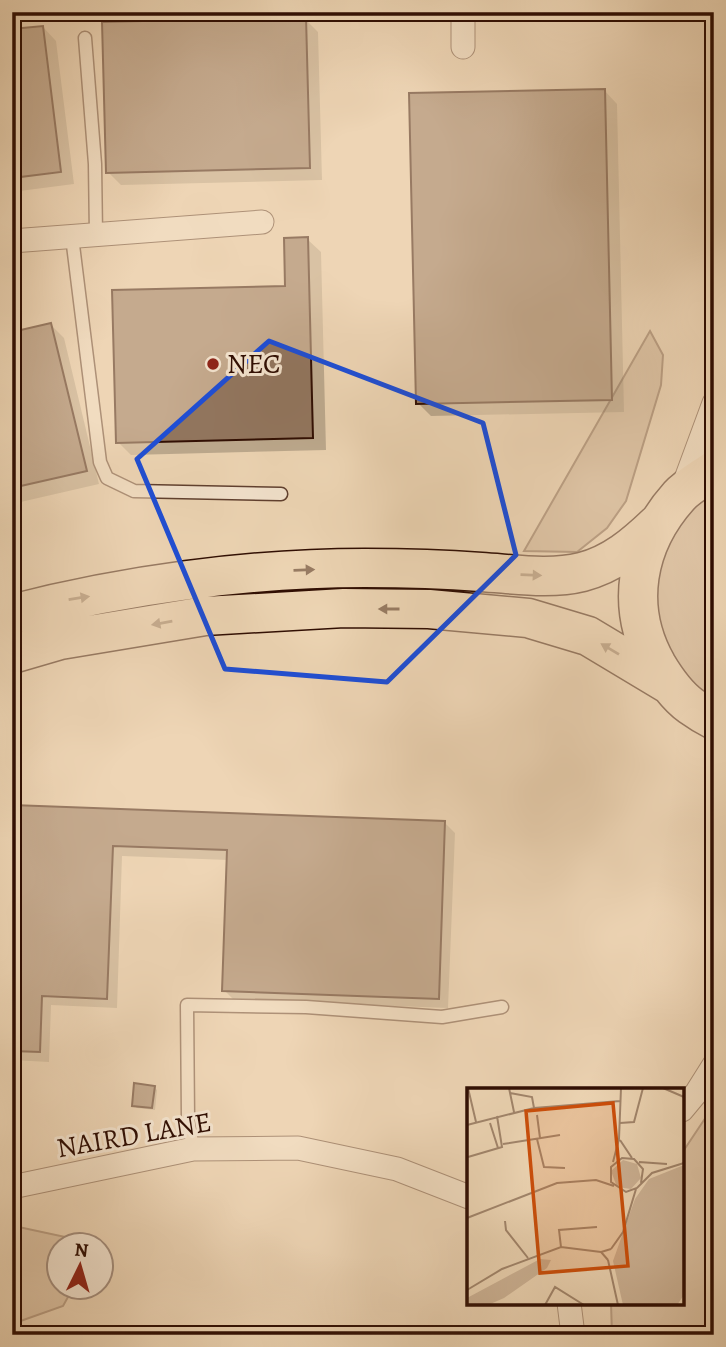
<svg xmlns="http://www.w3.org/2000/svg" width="726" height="1347" font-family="Alegreya,serif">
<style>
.green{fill:#ceb497;stroke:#7e604c;stroke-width:2}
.shadow{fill:#0003}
.building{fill:#92765f;stroke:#2f0d02;stroke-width:2}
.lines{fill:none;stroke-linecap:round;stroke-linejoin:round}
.service-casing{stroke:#5f3f2f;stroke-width:15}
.minor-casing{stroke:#5f3f2f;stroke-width:25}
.trunk-casing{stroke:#2f0d02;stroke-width:41}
.service{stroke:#f4e4cf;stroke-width:12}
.minor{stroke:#f4e4cf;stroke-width:23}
.trunk{stroke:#eed6b5;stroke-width:38}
.oneway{fill:#987c64}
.marked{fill:none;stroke:#1d4ed8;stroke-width:5;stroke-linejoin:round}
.poi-dot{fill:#8f2418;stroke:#f4e4cf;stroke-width:2.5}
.labels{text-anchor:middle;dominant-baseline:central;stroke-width:6;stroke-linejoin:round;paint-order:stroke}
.poi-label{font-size:28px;fill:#2f0d02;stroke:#f4e4cf;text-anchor:start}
.street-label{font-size:28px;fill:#2f0d02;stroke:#f4e4cf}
.inset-road{fill:none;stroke:#a2866d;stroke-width:2}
.view{fill:#cc4e0a;fill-opacity:0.15;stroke:#cc4e0a;stroke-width:3.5}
.inset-edge{fill:none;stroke:#2f0d02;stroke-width:3.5}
</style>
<rect width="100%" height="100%" fill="#eed6b5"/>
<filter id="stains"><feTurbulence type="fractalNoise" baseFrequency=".00286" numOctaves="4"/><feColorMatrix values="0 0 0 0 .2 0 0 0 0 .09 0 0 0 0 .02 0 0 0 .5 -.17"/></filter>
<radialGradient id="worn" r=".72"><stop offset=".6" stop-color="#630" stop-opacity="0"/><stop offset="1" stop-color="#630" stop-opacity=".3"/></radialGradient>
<path class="green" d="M650 331 663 355 661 385 626 501 607 528 577 552 524 551Z
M714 488V703L695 689 662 642 653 585 671 531Z
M714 1105V1335H612L611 1303H682V1153Z
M14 1226 98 1244 97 1245 60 1246V1288H73L63 1306 12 1324V1227Z"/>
<path class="shadow" d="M305 19 318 32 322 180 121 185 108 172Z
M43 27 56 41 74 184 12 192V31Z
M604 90 617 104 624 412 431 416 418 403Z
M307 239 321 252 326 450 131 455 118 442 287 287Z
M51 325 64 338 99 484 12 504V334Z
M12 807 445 823 455 833 448 1008 234 1000 224 990 228 860 122 856 117 1008 51 1005 49 1062 12 1060Z
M154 1087 157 1090 155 1110 137 1108 134 1105Z"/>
<path class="building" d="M306 17 310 168 106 173 102 22Z
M43 26 61 172 12 178V29Z
M605 89 612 400 416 404 409 93Z
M308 237 313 438 116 443 112 290 285 286 284 238Z
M51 323 87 471 12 488V332Z
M12 805 445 821 439 999 222 991 227 850 113 846 107 999 42 996 40 1052 12 1051Z
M134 1083 155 1086 152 1108 132 1106Z"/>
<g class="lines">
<defs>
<path id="service" d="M85 38 95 164 96 235
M72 237 100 462 107 478 134 491 281 494
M193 1149 188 1118 187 1005 306 1007 442 1017 502 1007"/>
<path id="minor" d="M463 47V12
M12 241 262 222
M683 487 714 403
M682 1110 697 1092 714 1065
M12 1187 193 1149 298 1148 397 1169 469 1197
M569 1303 573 1335"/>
<path id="trunk" d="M714 470C703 478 688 486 679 496 636 544 624 607 657 665 666 680 676 695 691 706 698 711 706 716 714 720
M12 614C124 585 249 568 365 568 404 568 442 569 481 572 514 574 550 580 582 572 613 564 635 545 657 524
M12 654 60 640 205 616 344 608 429 609 528 618 588 636 668 684"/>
</defs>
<use href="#service" class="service-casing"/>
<use href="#minor" class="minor-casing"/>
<use href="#trunk" class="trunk-casing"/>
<use href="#service" class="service"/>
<use href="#minor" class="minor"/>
<use href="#trunk" class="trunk"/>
</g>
<defs><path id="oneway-solid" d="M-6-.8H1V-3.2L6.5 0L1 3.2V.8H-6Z" transform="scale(1.75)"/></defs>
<g class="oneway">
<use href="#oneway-solid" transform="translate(304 570) rotate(-2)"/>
<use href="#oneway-solid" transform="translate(531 575) rotate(2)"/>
<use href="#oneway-solid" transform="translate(79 598) rotate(-9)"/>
<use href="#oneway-solid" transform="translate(389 609) rotate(-180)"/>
<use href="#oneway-solid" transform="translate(162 623) rotate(170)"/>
<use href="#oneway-solid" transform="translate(610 649) rotate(-149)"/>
</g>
<path d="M0 0H726V1347H0ZM269 341 483 423 516 555 387 682 225 669 137 459Z" fill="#eed6b5" fill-opacity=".55" fill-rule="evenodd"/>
<path class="marked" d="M269 341 483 423 516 555 387 682 225 669 137 459Z"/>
<circle class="poi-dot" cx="213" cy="364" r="7"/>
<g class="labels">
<g class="poi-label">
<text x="227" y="364">NEC</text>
</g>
<g class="street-label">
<text transform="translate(134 1135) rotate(-10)">NAIRD LANE</text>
</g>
</g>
<g transform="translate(467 1088)">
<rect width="217" height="217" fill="#eed6b5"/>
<path d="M156 72 170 76 174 90 164 101 150 99 144 83ZM217 77V207L210 217H156L146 173 168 111 182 91ZM73 171 84 172 80 180 37 210 21 217H0V210Z" fill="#ceb497"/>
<path class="inset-road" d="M1 0 9 34M42 0 47 24M196 0 217 9M43 5 65 9 67 20M70 27 73 50M23 35 31 60M153 35 167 34 176 0M0 37 67 20 153 13M70 51 77 79 98 80M153 52 165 70M36 56 93 47M1 69 35 59 30 28M146 74 152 51 154 0M172 74 200 76M174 95 176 81 167 71 155 70 144 79V94L159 104 170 100 185 85 217 75M0 130 90 95 129 92 147 98M38 133 39 142 61 170M94 159 92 142 130 139M144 161 156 144 169 101M141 172 151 217M141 172 134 164 144 161M0 202 35 181 94 159 134 164M78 217 88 199 117 217"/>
<path class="view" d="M146 15 161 178 73 185 59 23Z"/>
<rect width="217" height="217" class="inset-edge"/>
</g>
<rect width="726" height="1347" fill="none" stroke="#eed6b5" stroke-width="42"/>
<rect x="14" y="14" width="698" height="1319" fill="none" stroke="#2f0d02" stroke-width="3.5"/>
<rect x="21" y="21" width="684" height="1305" fill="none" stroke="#2f0d02" stroke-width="2"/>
<g transform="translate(80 1266) rotate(5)"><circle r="33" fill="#f4e4cf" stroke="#a58e7d" stroke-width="2"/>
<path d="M0-5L12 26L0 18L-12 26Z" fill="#8f2418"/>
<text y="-10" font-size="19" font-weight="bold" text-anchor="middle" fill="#2f0d02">N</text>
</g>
<rect width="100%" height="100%" filter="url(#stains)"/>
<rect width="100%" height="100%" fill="url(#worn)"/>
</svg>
